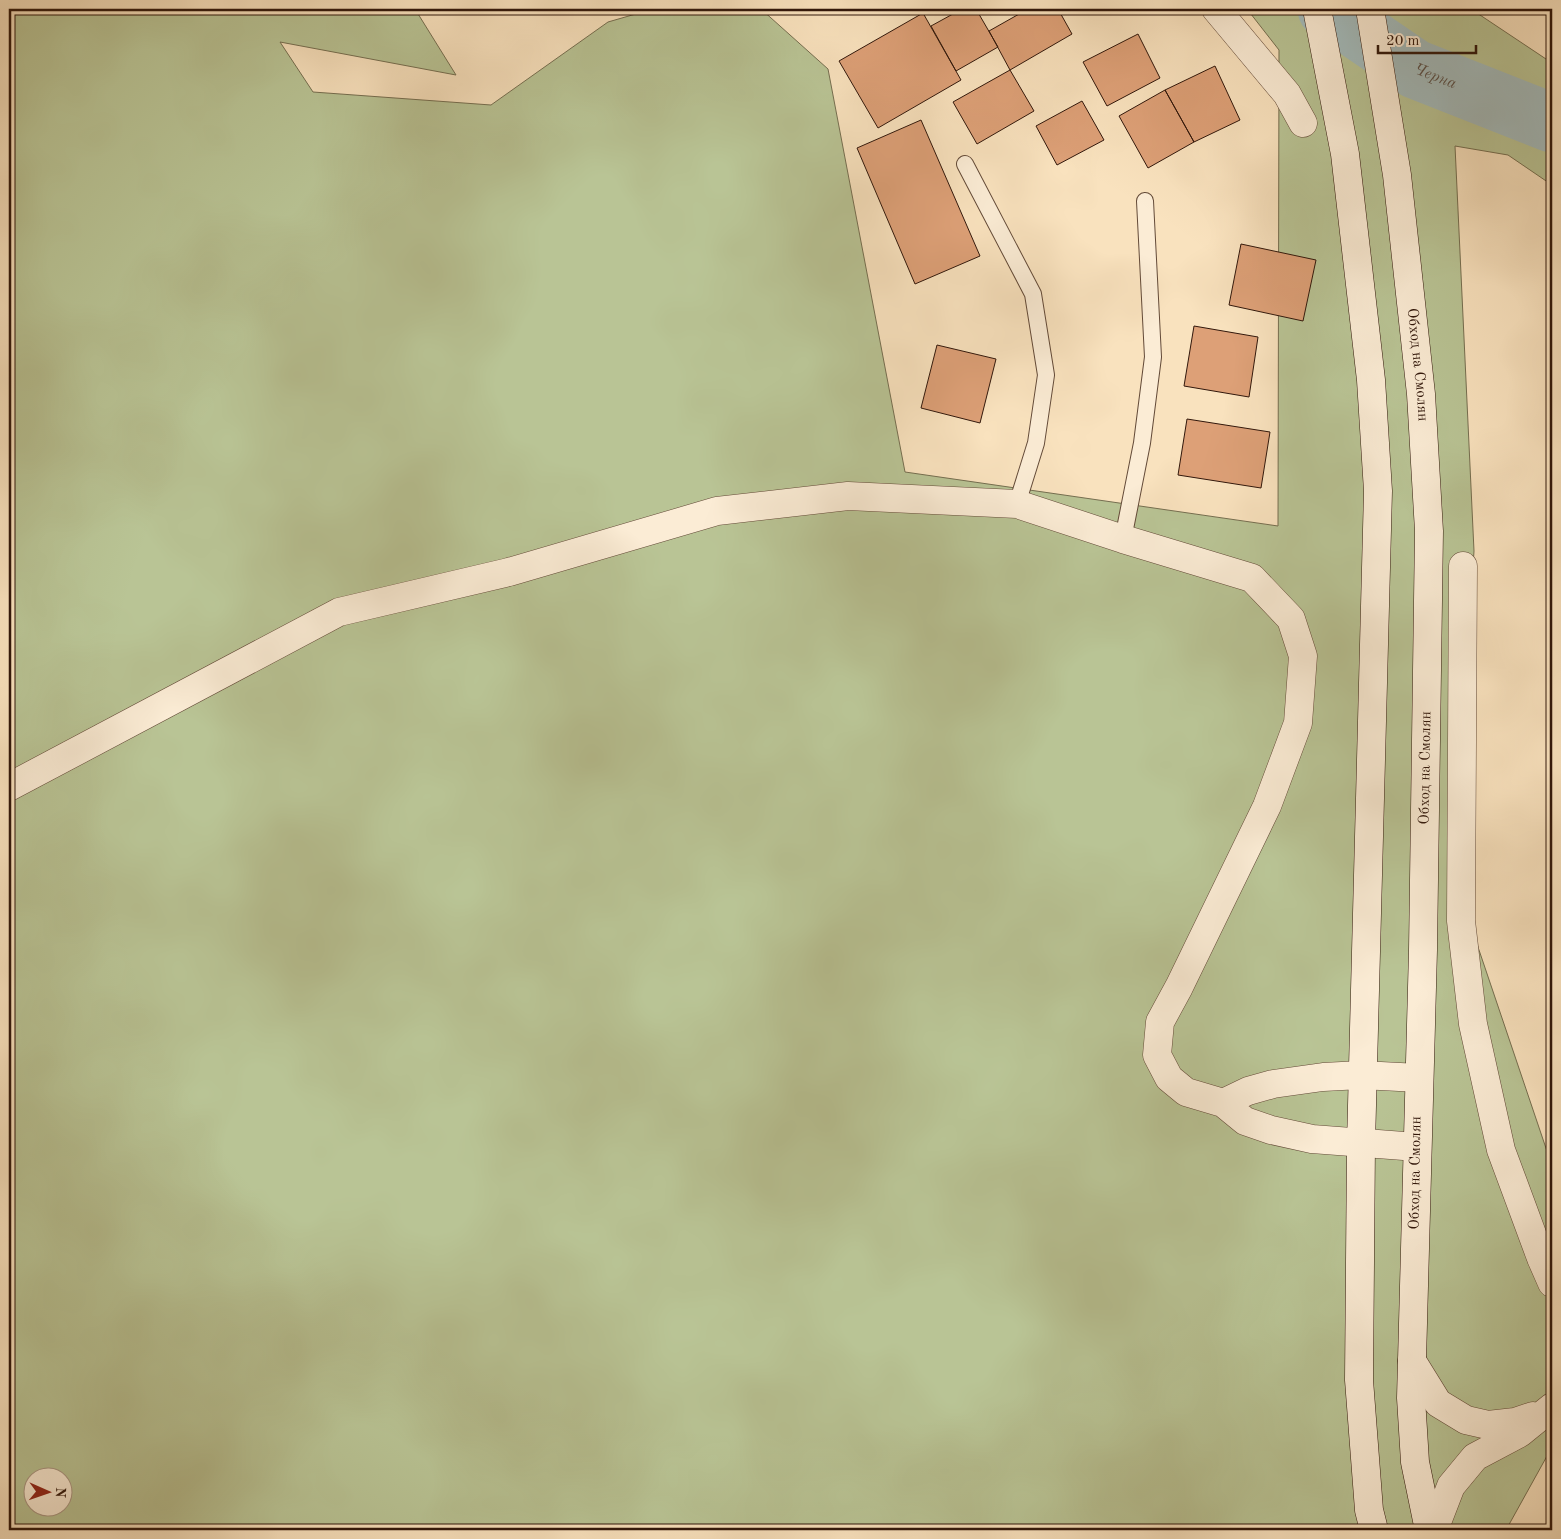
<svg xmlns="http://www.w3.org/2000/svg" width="1561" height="1539" font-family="'Old Standard TT',serif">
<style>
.green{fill:#b9c495;stroke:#756e50;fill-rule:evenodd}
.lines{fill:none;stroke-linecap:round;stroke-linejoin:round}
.river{stroke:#a3bbbc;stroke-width:59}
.building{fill:#dda077;stroke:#31170b}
.service-casing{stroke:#634a38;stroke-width:18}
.minor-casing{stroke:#634a38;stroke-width:29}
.tertiary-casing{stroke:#634a38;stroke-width:29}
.secondary-casing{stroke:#31170b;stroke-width:29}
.service{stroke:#fbecd5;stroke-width:16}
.minor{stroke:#fbecd5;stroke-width:28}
.tertiary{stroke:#fbecd5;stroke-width:28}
.secondary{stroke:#fbecd5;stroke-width:28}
.labels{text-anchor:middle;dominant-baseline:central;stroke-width:5;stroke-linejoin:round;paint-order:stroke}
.street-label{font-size:15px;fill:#31170b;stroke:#fbecd5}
.water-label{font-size:16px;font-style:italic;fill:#595049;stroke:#fbecd5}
</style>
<rect width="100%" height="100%" fill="#f9e2be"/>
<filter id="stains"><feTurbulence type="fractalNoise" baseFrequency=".004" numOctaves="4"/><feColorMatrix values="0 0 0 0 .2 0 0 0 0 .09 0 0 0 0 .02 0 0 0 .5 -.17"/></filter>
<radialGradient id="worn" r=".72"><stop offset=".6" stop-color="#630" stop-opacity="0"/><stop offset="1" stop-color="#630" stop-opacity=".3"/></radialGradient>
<path class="green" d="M9 9H415L456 75 280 42 313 92 491 105 608 22 653 9H761L828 69 905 472 1278 526 1279 50 1247 9H1471L1552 63V185L1508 155 1455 146 1474 551 1454 876 1552 1166V1447L1506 1530H9ZM32 1476H62V1506H32Z"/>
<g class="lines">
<path class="river" id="s1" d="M1327 9 1415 69 1552 123"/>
</g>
<path class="building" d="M962 9H976L998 47 956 71 931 26Z
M1028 9H1058L1072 34 1010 70 989 31Z
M923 13 961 80 878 128 839 61Z
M1138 34 1160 78 1107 106 1083 62Z
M1215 66 1240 120 1194 142 1165 90Z
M1010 70 1034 111 977 144 953 102Z
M1165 90 1194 142 1148 168 1119 116Z
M1082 101 1104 140 1057 165 1036 126Z
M921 120 980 256 915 284 857 148Z
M1241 244 1316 260 1303 321 1229 305Z
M1194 326 1258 337 1249 397 1184 386Z
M937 345 996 359 980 423 921 408Z
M1187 419 1270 432 1261 488 1178 475Z"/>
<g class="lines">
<defs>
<path id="service" d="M965 164 1033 294 1046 375 1036 443 1017 504
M1123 539 1142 443 1153 357 1145 201"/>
<path id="minor" d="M1216 9 1287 94 1303 123
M1463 566 1461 921 1473 1024 1501 1150 1541 1258 1552 1283
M1412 1361 1438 1403 1466 1420 1488 1425 1515 1422 1533 1416
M1434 1530 1451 1486 1475 1457 1520 1433 1552 1407"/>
<path id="tertiary" d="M9 787 339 612 509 572 717 511 848 496 1017 504 1123 539 1252 578 1291 619 1303 656 1298 723 1267 806 1179 987 1160 1022 1157 1055 1169 1078 1186 1092 1223 1103 1245 1121 1271 1130 1312 1139 1417 1147
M1223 1103 1248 1091 1273 1084 1323 1077 1361 1075 1419 1078"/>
<g id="secondary">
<path d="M1317 9 1345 154 1371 380 1378 491 1361 1144 1359 1380 1369 1510 1374 1530"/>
<path id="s2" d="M1370 9 1397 175 1421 394 1429 531 1423 950 1411 1398 1415 1462 1429 1530"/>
</g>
</defs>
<use href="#service" class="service-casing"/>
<use href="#minor" class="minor-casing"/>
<use href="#tertiary" class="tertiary-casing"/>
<use href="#secondary" class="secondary-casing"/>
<use href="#service" class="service"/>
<use href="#minor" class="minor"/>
<use href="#tertiary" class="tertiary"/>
<use href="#secondary" class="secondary"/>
</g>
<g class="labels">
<g class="street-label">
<text stroke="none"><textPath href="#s2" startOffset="359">Обход на Смолян</textPath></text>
<text transform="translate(1426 768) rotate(-89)">Обход на Смолян</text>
<text transform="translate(1416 1173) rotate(-89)">Обход на Смолян</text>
</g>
<g class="water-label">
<text stroke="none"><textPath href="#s1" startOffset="128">Черна</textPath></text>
</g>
</g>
<rect width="1561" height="1539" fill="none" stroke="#f9e2be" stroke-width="30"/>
<rect x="10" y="10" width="1541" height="1519" fill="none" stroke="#31170b" stroke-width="2.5"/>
<rect x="15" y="15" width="1531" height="1509" fill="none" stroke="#31170b"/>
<g transform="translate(48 1492) rotate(92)"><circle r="24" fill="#fbecd5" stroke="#aa9784"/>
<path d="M0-4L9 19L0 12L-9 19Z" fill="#8f2418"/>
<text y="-8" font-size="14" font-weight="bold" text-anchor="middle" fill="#31170b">N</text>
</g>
<path d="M1378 45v8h98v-8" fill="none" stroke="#31170b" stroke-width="2.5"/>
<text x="1386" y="45" font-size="15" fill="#31170b" stroke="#fbecd5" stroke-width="4" paint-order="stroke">20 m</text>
<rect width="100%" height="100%" filter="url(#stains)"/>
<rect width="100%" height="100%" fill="url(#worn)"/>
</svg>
